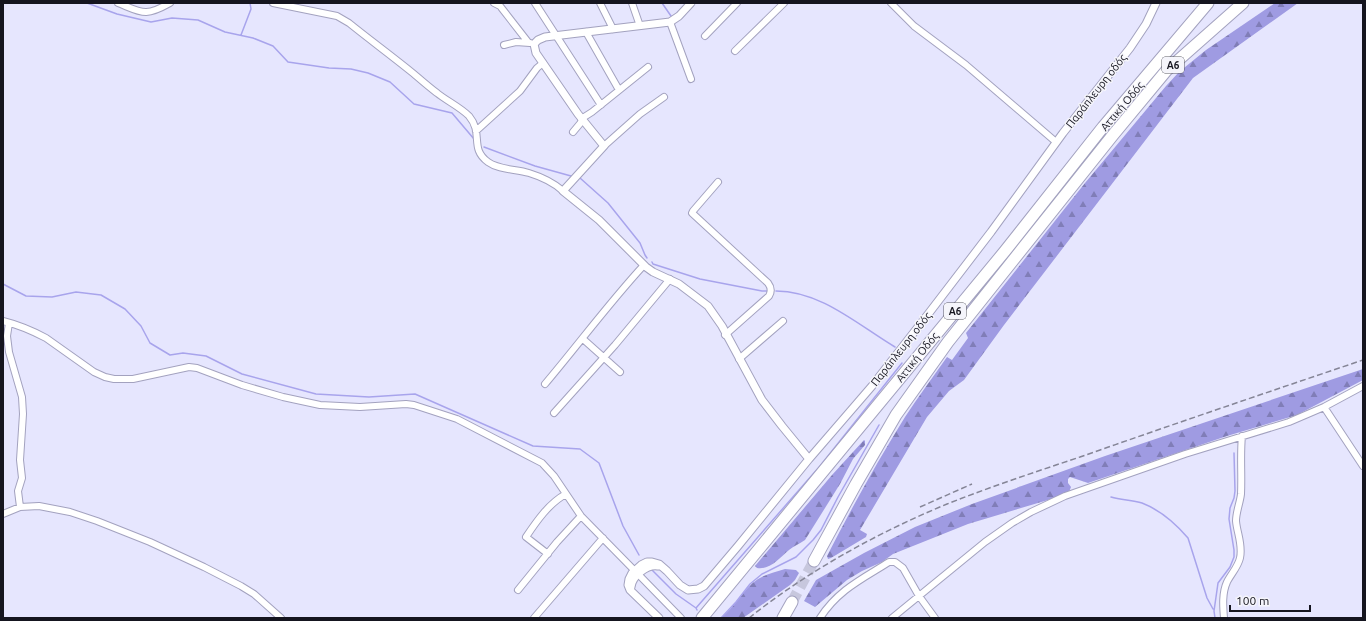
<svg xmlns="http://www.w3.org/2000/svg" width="1366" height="621" font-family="Ubuntu,sans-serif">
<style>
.forest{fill:url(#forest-firs)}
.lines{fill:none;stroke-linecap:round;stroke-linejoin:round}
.stream{stroke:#a8a4ec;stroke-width:1.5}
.motorway-tunnel{stroke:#c7c7dd;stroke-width:11;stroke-dasharray:11 5.5;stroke-linecap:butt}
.minor-casing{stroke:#a3a2bf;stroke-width:8}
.tertiary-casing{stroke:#a3a2bf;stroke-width:9}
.motorway-casing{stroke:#a3a2bf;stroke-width:13}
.minor{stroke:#fff;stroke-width:6}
.tertiary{stroke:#fff;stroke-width:7}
.motorway{stroke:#fff;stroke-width:11}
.rail{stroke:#858596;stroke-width:1.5;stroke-dasharray:6 3;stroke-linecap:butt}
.labels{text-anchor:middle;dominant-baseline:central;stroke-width:3;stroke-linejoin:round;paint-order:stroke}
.shield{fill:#f5f5fb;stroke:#585861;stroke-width:1}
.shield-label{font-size:10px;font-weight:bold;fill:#15151f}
.street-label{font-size:11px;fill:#15151f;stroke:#f5f5fb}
</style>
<defs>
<pattern id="forest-firs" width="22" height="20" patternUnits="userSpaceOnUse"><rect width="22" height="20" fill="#9f9be2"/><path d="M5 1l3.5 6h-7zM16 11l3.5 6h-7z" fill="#807db7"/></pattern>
</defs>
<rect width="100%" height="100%" fill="#e6e6fe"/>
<path class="forest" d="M1275 3H1298L1193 78 1004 325 964 380 949 391 927 417 860 530 867 534 866 537 831 558 828 559 827 556C851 509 877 462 905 417 918 397 933 377 947 357L952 360 968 338 966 333 1085 183 1166 86 1179 72 1206 50Z
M1363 369V380L1297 415 1227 436 1088 483 1070 477 1068 479V483L1071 487 1069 492 1048 500 968 524 893 554 882 562 862 571 847 580 815 607 804 601 816 580 864 553 915 527 972 504 1105 456Z
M864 440 865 441V445L853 459 840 484 805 540C799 544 794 546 789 550 779 558 771 570 757 568L755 566 832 475Z
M785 569 796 570 799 573 795 580 790 585 743 618H721C735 607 743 589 758 579 766 574 776 572 785 569Z"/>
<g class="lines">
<path class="stream" d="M87 3 117 14 151 22 172 18 198 20 225 32 253 38 273 46 288 62 329 68 351 69 368 73 390 82 414 104 452 113 474 139
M662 3 671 16
M241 35 251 9 250 3
M484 147 535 166 571 176
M580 178 608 203 640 243 645 255 647 258
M652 262 653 264 700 279 762 291H769
M3 284 26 296 52 297 76 292 101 295 125 309 141 326 150 343 170 355 183 353 206 356 242 374 316 394 369 397 415 394 533 446 580 449 599 463 623 526 639 555
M776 291C821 291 858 325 895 347
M1111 497C1121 500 1132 500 1142 503 1160 510 1176 524 1188 538L1207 598 1213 609
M651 569 676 594 696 608
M697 610 696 608 820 466 902 363
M721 618 736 602 750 584 762 574 796 557 813 540 821 530 838 497 879 425
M1215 618 1214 611 1218 583 1230 567 1234 557V550L1229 519 1230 508 1234 498 1235 491 1234 453"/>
<path class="motorway-tunnel" d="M792 602 814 561"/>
<defs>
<path id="minor" d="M118 3C143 13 145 17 170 3
M273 3 337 16 349 23C370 40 392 56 414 74 421 80 429 87 437 93 447 101 460 107 469 116 484 134 469 148 488 162 499 170 516 169 529 173 542 177 553 182 563 191
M494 3 500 6 528 42
M535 3 601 105
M600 3 613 29
M632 3 640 26
M891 3 914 26 966 65 1056 142
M670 22 691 79
M586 32 619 90
M705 36 737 3
M504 45 516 42 530 43
M735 51 784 3
M581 119 592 112 648 67
M476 131 520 91 537 68 543 63
M573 132 583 120
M604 146 640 114 664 97
M718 182 693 211 692 213 768 283C771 287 772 291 769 296L725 335
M3 321C19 325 31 330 46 338L94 372 105 377 114 379H133L189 367 197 368 242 385 283 397 320 405 360 407 406 404 414 405 457 419 542 463 554 476 581 516 634 570
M9 323 7 336 9 352 22 397 23 414 20 460 22 478 18 491 20 507
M583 339 620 372
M739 359 783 321
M545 384C578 345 609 303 644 265
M1324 407 1363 466
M554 413 615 345 670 279
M3 514 20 507 39 506 70 512 97 521 150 542 204 567 241 586 254 594 281 618
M548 554 526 537C536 522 549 503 566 494
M638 574 681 618
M518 590 557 542 581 516
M534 618 603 538
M820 618C838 590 862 579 889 562H895L903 568 919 596 935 618
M892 618 985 542 1012 523 1031 512 1065 496 1185 454 1289 422 1324 407 1363 386
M1224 618C1223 606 1222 593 1227 582 1231 574 1238 567 1240 558 1243 545 1237 533 1236 521 1236 512 1240 503 1241 494 1242 474 1240 455 1242 436"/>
<path id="tertiary" d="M691 3 679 16 670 22 545 37 538 40 534 44 536 53 578 114 604 146 563 191 599 220 646 267 653 272 679 284 708 306 722 326 762 400 782 426 809 459
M631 587C632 576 647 564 658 566
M659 618 630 590 628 585 629 579 632 573 641 565 647 562H652L659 564 667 571 680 585 688 590 698 589 704 586 710 579 738 546 809 459 872 386 929 313 991 232 1063 133 1130 48 1146 24 1156 3"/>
<path id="motorway" d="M814 561 856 484 896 415 948 342 1113 135 1166 71 1243 3
M702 618 1005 251 1103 127 1208 3
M783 618 792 602"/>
</defs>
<use href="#minor" class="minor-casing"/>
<use href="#tertiary" class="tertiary-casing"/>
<use href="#motorway" class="motorway-casing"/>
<use href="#minor" class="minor"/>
<use href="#tertiary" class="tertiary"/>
<use href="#motorway" class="motorway"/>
<path class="rail" d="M920 507 972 484
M749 618C808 571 877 533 947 504 990 487 1035 472 1080 457 1174 424 1268 392 1363 360"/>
</g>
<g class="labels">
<g class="shield">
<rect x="1162" y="57" width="22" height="16" rx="3"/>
<rect x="944" y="303" width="22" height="16" rx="3"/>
</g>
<g class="shield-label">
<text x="1173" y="65">Α6</text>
<text x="955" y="311">Α6</text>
</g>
<g class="street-label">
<text transform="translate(1096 91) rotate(-52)">Παράπλευρη οδός</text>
<text transform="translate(1122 106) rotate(-50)">Αττική Οδός</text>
<text transform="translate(901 349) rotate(-52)">Παράπλευρη οδός</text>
<text transform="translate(917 357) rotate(-51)">Αττική Οδός</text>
</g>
</g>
<rect width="1366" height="621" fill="none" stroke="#15151f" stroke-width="8"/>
<path d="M1230 605v6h80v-6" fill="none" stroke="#15151f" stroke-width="2"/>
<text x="1236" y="605" font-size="12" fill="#15151f" stroke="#f5f5fb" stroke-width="3" paint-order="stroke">100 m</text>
</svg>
